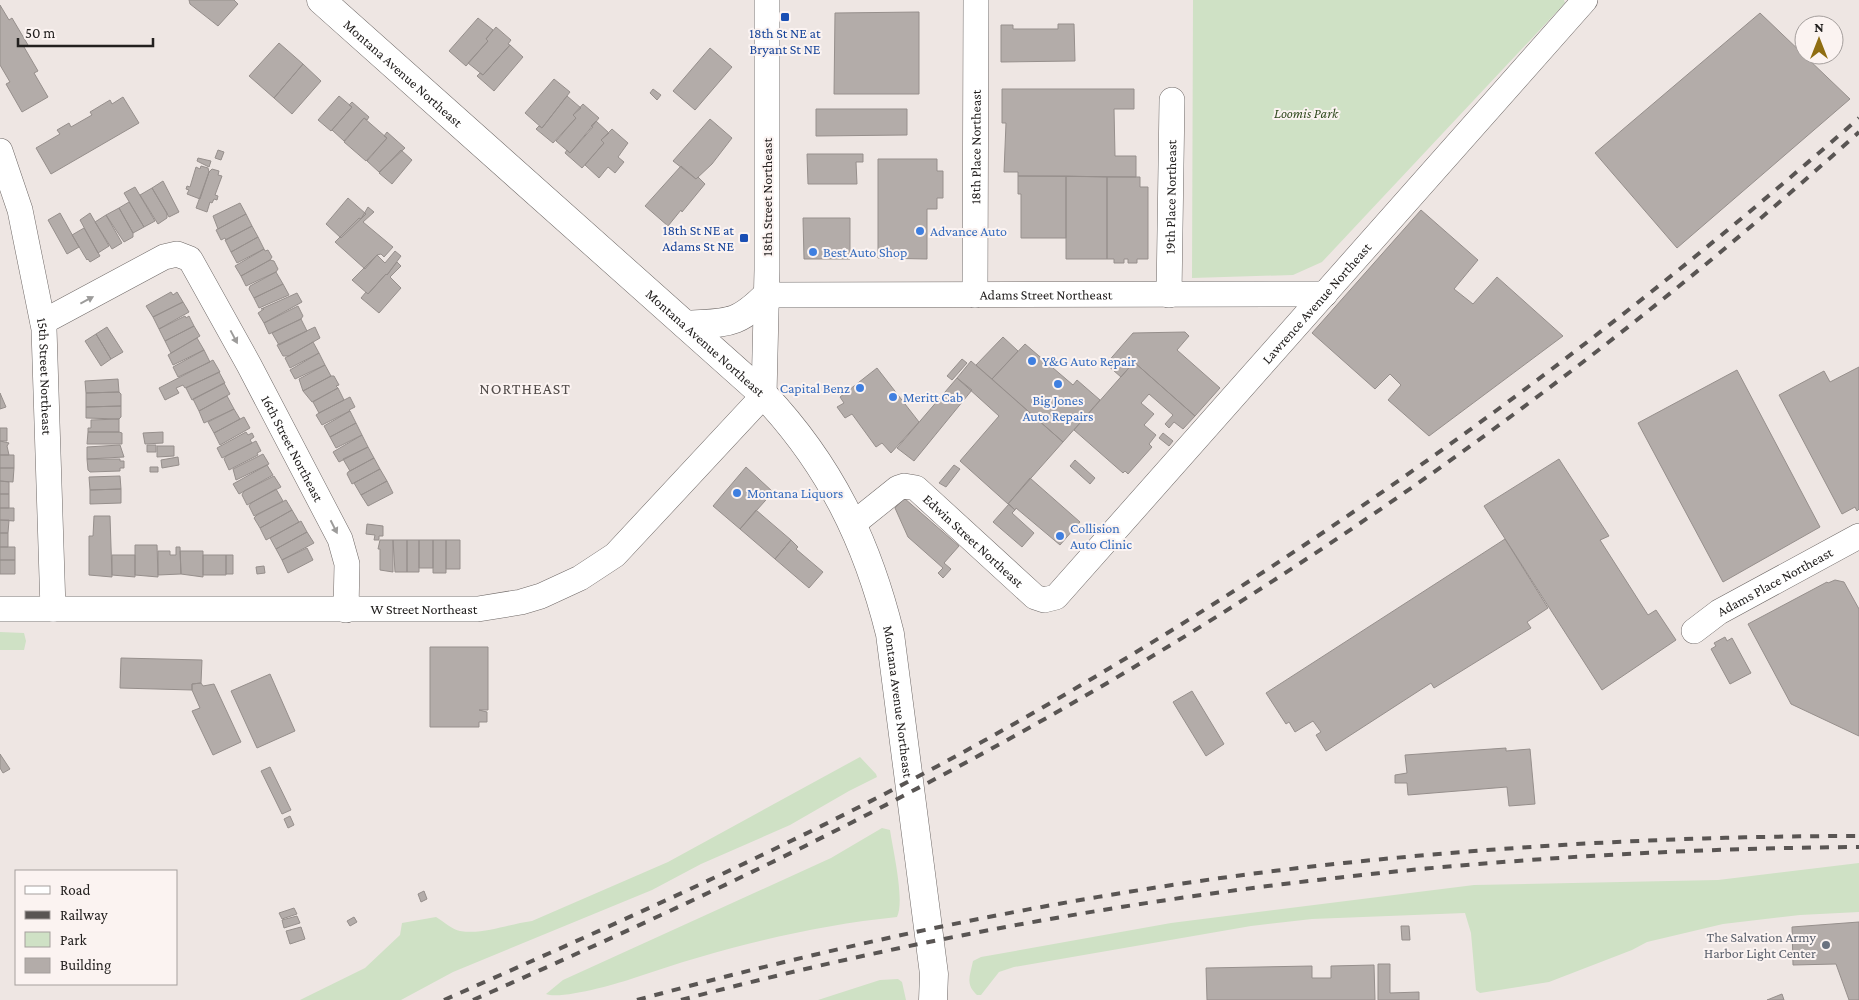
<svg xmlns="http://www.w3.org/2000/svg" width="1859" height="1000" font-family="'Crimson Pro',serif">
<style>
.green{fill:#cfe1c5}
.building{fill:#b3aca9;stroke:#968f8c}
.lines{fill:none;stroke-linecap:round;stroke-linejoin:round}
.minor-casing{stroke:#6e6866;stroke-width:26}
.major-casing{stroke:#6e6866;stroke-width:29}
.minor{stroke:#fff;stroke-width:25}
.major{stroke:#fff;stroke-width:28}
.rail{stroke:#595553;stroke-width:4;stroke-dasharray:9 9;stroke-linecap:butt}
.oneway{fill:#9c9b9a}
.transit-dot{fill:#1a4fb4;stroke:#fbf3f1;stroke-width:2}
.shop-dot{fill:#3f7fe0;stroke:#fbf3f1;stroke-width:2}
.worship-dot{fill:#6b7280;stroke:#fbf3f1;stroke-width:2}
.labels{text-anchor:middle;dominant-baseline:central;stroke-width:4;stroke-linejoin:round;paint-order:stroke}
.transit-label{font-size:14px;fill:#164399;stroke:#fbf3f1}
.street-label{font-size:14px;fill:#23201f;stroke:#fbf3f1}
.park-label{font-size:14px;font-style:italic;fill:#314b1f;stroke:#fbf3f1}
.shop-label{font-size:14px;fill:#366cbe;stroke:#fbf3f1;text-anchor:start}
.worship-label{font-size:14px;fill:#5b616d;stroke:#fbf3f1;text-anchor:end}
.quarter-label{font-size:16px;letter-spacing:1px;fill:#534d4b;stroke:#fbf3f1}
</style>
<rect width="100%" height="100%" fill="#eee6e3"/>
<path class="green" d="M1193 0H1564L1565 3 1322 262 1293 275 1192 278Z
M0 632 24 633 26 641 24 650H0Z
M860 757 876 774 877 777 849 791 790 825 701 864 652 890 453 972 401 1000H300L365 968 400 935 402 923 436 917C443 921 453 930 460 931 484 935 508 924 532 921L668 862Z
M882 828 890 830C893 850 905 901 897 917 808 926 719 949 634 978 617 984 560 1000 546 994L563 980 831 858Z
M1859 863V912L1800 915 1723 924 1647 942 1632 950 1549 982 1480 993 1476 990 1471 933 1465 913 1312 919 1251 926 1014 967 999 972 981 995H977C965 984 970 976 973 961L981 957 1171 923 1474 885 1718 880Z
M898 979 902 982 906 1000H818L880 980Z"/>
<path class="building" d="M189 0H234L238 4 218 26 190 4Z
M0 5 9 20 12 18 28 45 24 47 38 71 34 73 48 97 22 112 6 84 10 82 0 65Z
M919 12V94H834L835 13Z
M1760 13 1850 99 1677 248 1595 153Z
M478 18 493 30 486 39 488 41 466 66 449 51Z
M1058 24H1074L1075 61 1001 62V25H1013V29H1058Z
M496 27 511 40 508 44 510 45 483 75 468 63 488 41 486 39Z
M279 43 303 64 274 98 249 76Z
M510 45 523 57 494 91 477 76 480 73 483 75Z
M710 48 732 67 695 110 673 91Z
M303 64 321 81 292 114 274 98Z
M554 79 570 92 542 128 525 113Z
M653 89 661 95 657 100 650 93Z
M1002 89H1134V109H1114L1115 156H1136V177L1018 176V172H1004L1006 123H1002Z
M339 96 352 107 331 131 318 120Z
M567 96 581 108 573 115 576 118 553 143 536 129 539 126 542 128Z
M123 97 139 123 51 174 36 148 60 134 57 130 69 123 71 127 92 115 90 112 110 100 112 104Z
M352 102 369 117 367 120 364 118 344 141 332 130 352 107 349 105Z
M583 104 599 118 570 153 556 141 576 118 573 115Z
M816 109H907V135L816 136Z
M364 118 387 138 366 161 344 142Z
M710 119 732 138 712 164 696 179 673 161Z
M596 121 609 133 601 140 604 143 582 168 565 153 567 150 570 153 593 127 591 126Z
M612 129 628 143 618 157 624 162 615 173 608 167 599 178 585 165 604 143 601 140Z
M387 132 405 148 379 172 367 161 387 138 384 136Z
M218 150 224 152 221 160 215 158Z
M401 150 412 160 392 184 379 173Z
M807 154H863V162H856L857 184H808Z
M198 158 211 161 209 167 197 161Z
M878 159H937V171H943V198H937V209H927V259L878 258Z
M201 166 208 168 209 172 200 199 187 194 189 190 186 189 187 186 190 187 196 167 200 169Z
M681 166 696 179 698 177 705 184 682 212 681 210 668 226 645 206Z
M212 169 219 171 218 175 222 176 215 195 218 196 217 200 214 199 212 203 210 202 207 212 196 208 209 172Z
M1018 176H1066V238H1021V194H1018Z
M1066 176 1107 177V259H1066Z
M1107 177H1140V187H1148V259H1137V263H1128V259H1124V263H1114V259H1107Z
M163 181 179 212 169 217 152 188Z
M135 187 155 221 144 227 124 193Z
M152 188 167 213V218L158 224 140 195Z
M348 198 366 214 341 238 326 224Z
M129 202 144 227 133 233 119 208Z
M240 203 246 214 218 229 213 216Z
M368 207 374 212 363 222 393 247 384 257 381 254 377 255 365 269 335 242 359 218 361 219Z
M119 208 133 233V237L124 242 106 215Z
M1421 210 1478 260 1454 289 1473 304 1497 277 1563 336 1429 436 1388 400 1401 385 1390 374 1375 389 1312 333Z
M60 213 79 247 67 254 48 220Z
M90 213 109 246 98 253 80 220Z
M246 214 252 226 226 240 225 238 221 240 216 230Z
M106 215 122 243 112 249 95 222Z
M803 218H850V259H804Z
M252 226 258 237 231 252 225 240Z
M84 228 100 256 90 262 88 259 87 260 72 235Z
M258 237 264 249 237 263 231 252Z
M264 249 265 251 268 250 272 257 270 260 241 276 235 266Z
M395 251 401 256 387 275 386 274 368 294 352 280 377 255 385 263Z
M270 260 274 261 278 269 276 272 246 286 241 276Z
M397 262 401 266 390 277 401 288 379 313 361 298 366 292 368 294 386 274 387 275Z
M276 272 283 284 254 298 249 289 250 286Z
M283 284 289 295 259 308 254 298Z
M171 292 173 295 177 292 183 302 153 317 146 306Z
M297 293 302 302 264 323 258 313 264 309H261Z
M183 302 189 312 159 329 153 317Z
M298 306 303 316 301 319 269 334 264 323Z
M185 316 186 318 189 316 194 326 165 341 159 329Z
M301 319 307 331 279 345 272 333Z
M194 326 200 336 171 353 165 341Z
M107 327 123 352 111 359 96 334Z
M315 327 320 338 289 356H283L277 345Z
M1185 332 1189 336 1177 350 1220 388 1195 416 1134 362 1121 377 1106 364 1133 333Z
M96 334 111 359 101 366 85 341Z
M1003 337 1018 351 992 379 976 365Z
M197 338 204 350 173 365 168 355Z
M313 342 319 353 290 368 285 358Z
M1025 344 1073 385 1077 380 1100 400 1063 442 992 379Z
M204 350 210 362 178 377 173 367Z
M319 353 325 365 295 379 290 370Z
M962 359 967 363 952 380 947 376Z
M213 360 220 372 185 388 183 385 176 388 179 393 165 400 159 388Z
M971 361 1063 442 1008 504 960 461 999 416 957 378Z
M1134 362 1195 416 1183 429 1174 422 1169 428 1165 424 1173 415 1149 394 1141 403 1154 414 1144 425 1156 435 1149 444 1152 447 1128 474 1125 471 1123 473 1074 430Z
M325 365 331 376 303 391 299 379Z
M1859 367V509L1857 511 1855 507 1842 514 1779 395 1824 371 1830 382Z
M877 368 919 422 891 453 882 443 876 447 852 414 845 418 837 407 844 403 840 397Z
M1737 370 1820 527 1723 582 1638 423Z
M219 372 225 383 192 400 186 388Z
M331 376H334L339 385 336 386 338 388 312 402 303 391Z
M957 378 972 390 914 461 897 448Z
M118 379 119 392 86 393 85 381Z
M224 383 230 394 199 411 193 399Z
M338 388 344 400 319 413 313 402Z
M119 392 121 394V406L86 407V393Z
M0 393 6 407 0 409Z
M227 396 234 409 204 423 199 411Z
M350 397 355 407 349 410 350 411 322 425 316 415 319 413Z
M121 406V417L119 419 86 418V407Z
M234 409 240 419 214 433 208 422Z
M350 411 356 423 330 437 324 426Z
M244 417 250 428 220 445 214 433Z
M119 419V432H88V428H91V420Z
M356 423 362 435 336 448 330 437Z
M0 428H7V441H0Z
M88 432H119L122 433V444H87Z
M163 432V443L145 444 143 433Z
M246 432 248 435 252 433 254 437 250 440 252 443 222 458 217 448Z
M1163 433 1173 441 1169 446 1159 438Z
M362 435 368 447 339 462 333 452Z
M0 441 9 443 7 446 9 455H0Z
M256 441 261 451 257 453 258 455 229 470 224 459 226 456Z
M120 445 124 457 87 459V447Z
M147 445H156V452H147Z
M157 446H174V456L157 457Z
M368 447 374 458 350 471 343 459Z
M263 454 269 464 236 480 233 469Z
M0 455H14V468H0Z
M178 457 179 465 162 468 161 460Z
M374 458 380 469 352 484 347 474 348 472Z
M87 459H120V461H124V468H120V471L90 472 88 470Z
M1559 459 1609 536 1600 540 1648 615 1656 610 1676 640 1602 690 1484 506Z
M1075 460 1095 478 1090 484 1070 466Z
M267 465 273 475 239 494 233 484Z
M954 465 960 469 946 487 939 483Z
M150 467H158V472H150Z
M746 467 773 492 740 529 713 506Z
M0 468H14L13 482 0 481Z
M380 469 387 481 361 495 354 483Z
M120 476 121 489 90 490 89 477Z
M274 476 281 487 247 505 242 495 244 491Z
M1030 478 1080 522 1060 545 1016 508 1015 510 1008 504Z
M0 481 9 482V494H0Z
M387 481 393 493 368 506 361 495Z
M121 489V503L90 504V490Z
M276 489 283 501 254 516 249 506 251 503Z
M0 494H9V508H0Z
M904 498 959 546 944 563 951 569 943 578 938 573 943 568 908 537 895 508Z
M286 500 292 510 260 528 254 518 257 515Z
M1009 504 1015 510 1012 513 1034 533 1022 547 993 522Z
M0 508H14V521L0 520Z
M292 510 299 522 266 540 260 528Z
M756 510 791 540 775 559 740 529Z
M94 516H110L112 577 89 575V536H93Z
M0 520H9L8 533H0Z
M301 521 307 532 276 549 270 538Z
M367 524 383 526V536H379V540H374L375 535 366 534Z
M307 532 314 543 282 560 276 549Z
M0 533H8V547H0Z
M1505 539 1548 608 1527 622 1531 628 1434 688 1431 683 1326 751 1316 735 1321 732 1313 721 1295 732 1289 722 1286 724 1266 693Z
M380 540H393V572L380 570V549H378Z
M393 540H407V572H395Z
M407 540H419V572H407Z
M419 540H433V568H419Z
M433 540H446V573H433Z
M446 540H460V569H446Z
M791 540 798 547 796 549 823 572 809 588 775 559Z
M135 545H157L158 577 135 575Z
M0 547H15V560H0Z
M176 547H180L181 574 158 575V551H170V555H176Z
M307 548 313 560 288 573 282 560Z
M180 551H203V577L181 574Z
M112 555H135V577L112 575Z
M203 555H226V575H203Z
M226 555H233V574H226Z
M0 560H15V574H0Z
M264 566 265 573 257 574 256 567Z
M1835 580 1844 582 1859 609V736L1791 704 1748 624 1827 582 1828 583Z
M1725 637 1727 641 1732 638 1751 673 1730 684 1711 649 1716 646 1714 643Z
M430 647H488V710H479L487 712V722H479V727H430Z
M121 658 202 660 201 683 192 684V690L120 688Z
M270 674 295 731 257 748 231 691Z
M201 683 203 686 214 684 241 742 213 755 192 711 200 708 192 690V684Z
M1192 691 1224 744 1206 756 1173 702Z
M1506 748V751L1530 749 1535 804 1509 806 1507 787 1408 795 1407 783H1395V775L1407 773 1405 755Z
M0 754 10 769 3 773 0 768Z
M270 767 291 810 282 814 261 771Z
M290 816 294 825 288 828 284 819Z
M424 891 427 899 421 902 418 894Z
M294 908 297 914 282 919 279 913Z
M297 916 300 923 284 928 282 920Z
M354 917 357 922 350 926 347 921Z
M1859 922V1000H1849L1836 964 1793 965 1792 927Z
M1401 926H1409L1410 940H1402Z
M301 927 305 939 290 944 286 931Z
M1378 964H1390V993L1419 992V1000H1378Z
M1374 965 1375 1000H1207L1206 968 1312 966V978H1331V966Z
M1782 994 1784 1000H1767Z"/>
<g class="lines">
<defs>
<g id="minor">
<path id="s1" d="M0 151 20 210 44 329 53 609"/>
<path id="s2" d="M767 295 1325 294"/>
<path id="s3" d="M975 295 976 0"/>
<path id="s4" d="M1169 295 1172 100"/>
<path id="s5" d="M43 322 164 257 177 254 190 259 249 365 340 539 347 564 346 610"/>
<path id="s6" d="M853 524 898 488 904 486 916 488 1035 597 1044 600 1056 597 1585 0"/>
<path id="s7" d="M0 609H478L521 602 541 596 580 578 615 555 764 395 767 270V0"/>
<path id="s8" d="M1694 631 1719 612 1859 536"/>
</g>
<g id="major">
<path id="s9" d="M321 0 764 395C830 465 867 541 890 634L934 974 933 1000"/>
<path d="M686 325C728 322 736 326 767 295"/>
</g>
</defs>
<use href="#minor" class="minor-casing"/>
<use href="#major" class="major-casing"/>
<use href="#minor" class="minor"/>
<use href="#major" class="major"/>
<path class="rail" d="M444 1000C636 915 829 829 1012 725 1317 552 1596 349 1859 118
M473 1000C629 931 784 860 935 779 1266 604 1581 383 1859 132
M637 1000C868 937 1105 888 1344 863 1515 845 1687 836 1859 836
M681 1000C1066 898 1461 850 1859 847"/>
</g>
<defs><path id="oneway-solid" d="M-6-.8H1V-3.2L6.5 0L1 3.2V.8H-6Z" transform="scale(1.25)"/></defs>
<g class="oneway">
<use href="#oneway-solid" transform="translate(87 300) rotate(-28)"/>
<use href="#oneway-solid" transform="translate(234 337) rotate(62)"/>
<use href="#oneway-solid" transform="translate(334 527) rotate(63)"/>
</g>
<g class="transit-dot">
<rect x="780" y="12" width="10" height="10" rx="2.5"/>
<rect x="739" y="233" width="10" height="10" rx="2.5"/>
</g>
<g class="shop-dot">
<circle cx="920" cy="231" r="5"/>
<circle cx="813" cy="252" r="5"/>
<circle cx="1032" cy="361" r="5"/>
<circle cx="1058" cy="384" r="5"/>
<circle cx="860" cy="388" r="5"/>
<circle cx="893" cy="397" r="5"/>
<circle cx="737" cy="493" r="5"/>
<circle cx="1060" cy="536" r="5"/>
</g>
<circle class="worship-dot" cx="1826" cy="945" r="5"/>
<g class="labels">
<g class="transit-label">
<text x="785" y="33">18th St NE at<tspan x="785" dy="16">Bryant St NE</tspan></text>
<text x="734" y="230" text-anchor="end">18th St NE at<tspan x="734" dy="16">Adams St NE</tspan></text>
</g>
<g class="street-label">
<text stroke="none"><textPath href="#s9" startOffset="110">Montana Avenue Northeast</textPath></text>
<text stroke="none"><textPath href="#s3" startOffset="148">18th Place Northeast</textPath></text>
<text transform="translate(767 197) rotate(-90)">18th Street Northeast</text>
<text stroke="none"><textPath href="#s4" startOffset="98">19th Place Northeast</textPath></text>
<text stroke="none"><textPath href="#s2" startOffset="279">Adams Street Northeast</textPath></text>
<text stroke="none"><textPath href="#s6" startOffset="652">Lawrence Avenue Northeast</textPath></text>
<text stroke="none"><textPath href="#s9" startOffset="515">Montana Avenue Northeast</textPath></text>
<text stroke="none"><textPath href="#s1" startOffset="231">15th Street Northeast</textPath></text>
<text stroke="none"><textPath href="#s5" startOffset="380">16th Street Northeast</textPath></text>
<text stroke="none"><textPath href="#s6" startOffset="154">Edwin Street Northeast</textPath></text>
<text stroke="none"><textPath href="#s8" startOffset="95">Adams Place Northeast</textPath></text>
<text stroke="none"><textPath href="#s7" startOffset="424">W Street Northeast</textPath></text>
<text stroke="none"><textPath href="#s9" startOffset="935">Montana Avenue Northeast</textPath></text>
</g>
<g class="park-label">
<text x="1306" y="113">Loomis Park</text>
</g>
<g class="shop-label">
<text x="930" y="231">Advance Auto</text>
<text x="823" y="252">Best Auto Shop</text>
<text x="1042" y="361">Y&amp;G Auto Repair</text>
<text x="850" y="388" text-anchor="end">Capital Benz</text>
<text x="903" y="397">Meritt Cab</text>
<text x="1058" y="400" text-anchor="middle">Big Jones<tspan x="1058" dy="16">Auto Repairs</tspan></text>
<text x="747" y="493">Montana Liquors</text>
<text x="1070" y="528">Collision<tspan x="1070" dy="16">Auto Clinic</tspan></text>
</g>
<g class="worship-label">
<text x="1816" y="937">The Salvation Army<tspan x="1816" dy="16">Harbor Light Center</tspan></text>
</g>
<g class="quarter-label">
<text x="525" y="388">NORTHEAST</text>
</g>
</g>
<rect x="15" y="870" width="162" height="115" fill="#fbf3f1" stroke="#a59f9d"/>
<rect x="25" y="886" width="25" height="8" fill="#ffffff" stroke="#a59f9d"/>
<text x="60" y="895" font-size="15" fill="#23201f">Road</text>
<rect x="25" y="911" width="25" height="8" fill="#595553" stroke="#a59f9d"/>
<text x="60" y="920" font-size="15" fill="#23201f">Railway</text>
<rect x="25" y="932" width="25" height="15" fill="#cfe1c5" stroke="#a59f9d"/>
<text x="60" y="945" font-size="15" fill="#23201f">Park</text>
<rect x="25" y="958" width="25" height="15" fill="#b3aca9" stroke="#a59f9d"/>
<text x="60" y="970" font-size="15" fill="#23201f">Building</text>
<g transform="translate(1819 40)"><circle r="24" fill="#fbf3f1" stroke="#a59f9d"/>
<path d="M0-4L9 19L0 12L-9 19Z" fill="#8f6d12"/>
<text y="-8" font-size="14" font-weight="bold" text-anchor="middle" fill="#23201f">N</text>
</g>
<path d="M18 38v8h135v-8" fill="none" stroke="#23201f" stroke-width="2.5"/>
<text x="25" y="38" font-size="15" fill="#23201f" stroke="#fbf3f1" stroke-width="4" paint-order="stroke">50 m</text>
</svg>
